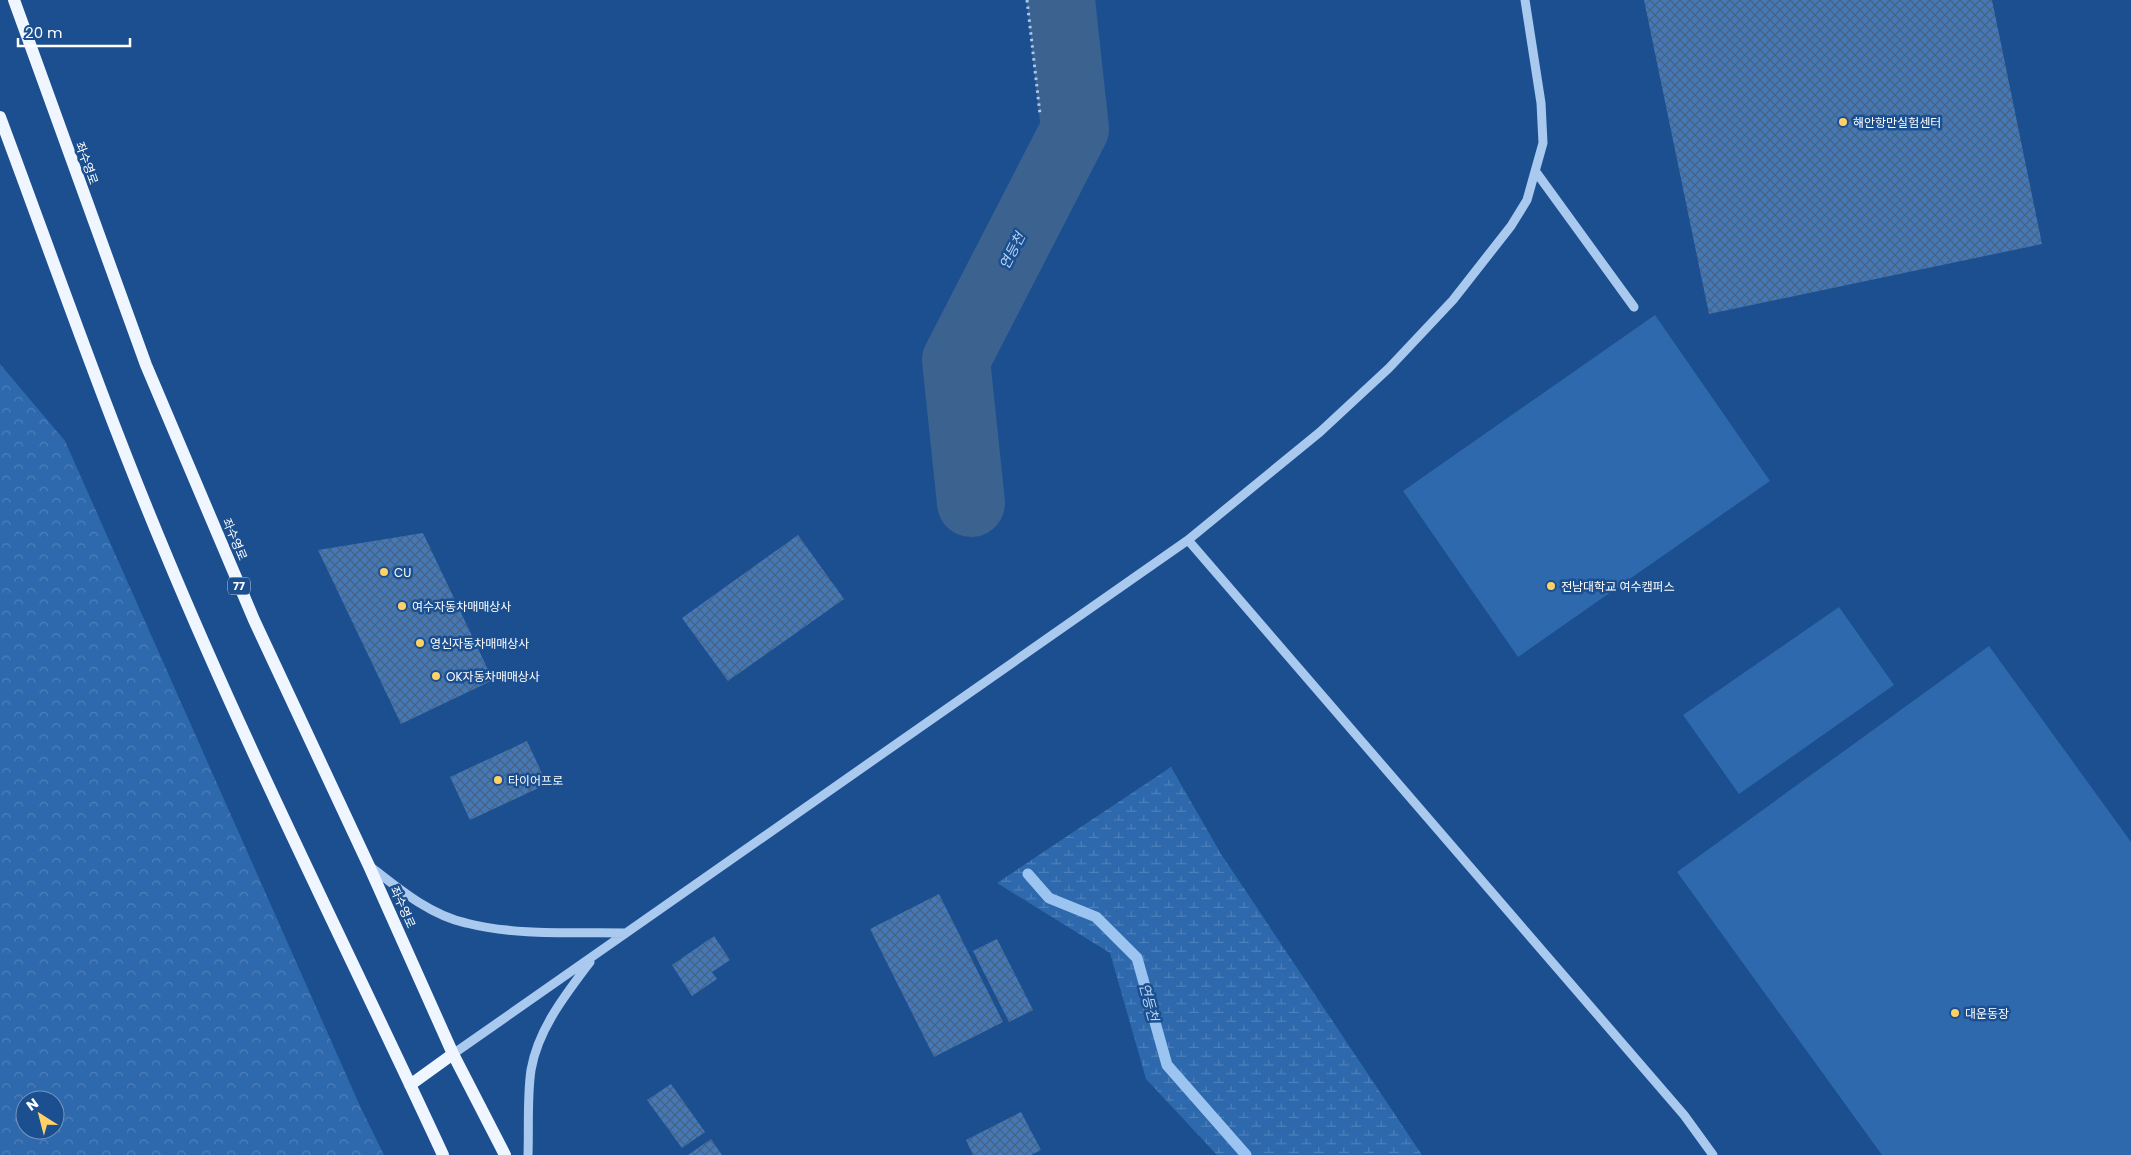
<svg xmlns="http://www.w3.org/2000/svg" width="2131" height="1155" font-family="Poppins,'Noto Sans KR',sans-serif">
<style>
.forest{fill:url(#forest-crowns);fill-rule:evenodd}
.wetland{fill:url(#wetland-marsh)}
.pitch{fill:#2e69ad}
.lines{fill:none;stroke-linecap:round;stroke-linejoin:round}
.stream{stroke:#9cc4f0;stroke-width:11}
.river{stroke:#3c6290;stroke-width:68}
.building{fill:url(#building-cross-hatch)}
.path{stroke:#a9c9ee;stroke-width:3;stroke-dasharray:2.5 4;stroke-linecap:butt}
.minor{stroke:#a9c9ee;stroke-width:9}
.major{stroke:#f0f6ff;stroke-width:12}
.poi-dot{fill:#ffd166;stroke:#1b4f8f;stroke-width:2}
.labels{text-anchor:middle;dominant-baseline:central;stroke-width:5;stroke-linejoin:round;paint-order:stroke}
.shield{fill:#1b4f8f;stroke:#bbcadd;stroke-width:1}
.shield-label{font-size:11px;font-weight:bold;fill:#fff}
.poi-label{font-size:12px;fill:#fff;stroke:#1b4f8f;text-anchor:start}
.street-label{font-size:12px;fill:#fff;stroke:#1b4f8f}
.water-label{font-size:14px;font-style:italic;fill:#b5d3f5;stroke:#1b4f8f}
</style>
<defs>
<pattern id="forest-crowns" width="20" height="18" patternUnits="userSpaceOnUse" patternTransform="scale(1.25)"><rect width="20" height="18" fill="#2e69ad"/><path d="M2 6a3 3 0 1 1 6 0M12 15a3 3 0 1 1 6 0" fill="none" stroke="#4d80b9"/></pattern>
<pattern id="wetland-marsh" width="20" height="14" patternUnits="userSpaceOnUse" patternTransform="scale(1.25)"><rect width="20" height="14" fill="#2e69ad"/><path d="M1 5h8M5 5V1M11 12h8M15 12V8" fill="none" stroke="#4d80b9"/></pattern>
<pattern id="building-cross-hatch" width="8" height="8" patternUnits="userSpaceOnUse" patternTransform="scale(1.25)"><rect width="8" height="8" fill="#4478b7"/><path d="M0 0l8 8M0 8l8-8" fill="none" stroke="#486282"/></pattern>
</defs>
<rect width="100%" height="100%" fill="#1b4f8f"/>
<path class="forest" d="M0 364 65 441 360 1106 384 1155H0ZM25 1100H55V1130H25Z"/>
<path class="wetland" d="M1171 767 1221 854 1422 1155H1217L1146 1079 1110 953 997 883Z"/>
<path class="pitch" d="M1655 315 1770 481 1518 657 1403 491Z
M1839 607 1894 685 1739 794 1683 715Z
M1989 646 2131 842V1155H1882L1677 872Z"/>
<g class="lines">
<path class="stream" d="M1028 874 1049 898 1096 917 1137 958 1167 1065 1246 1155"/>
<path class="river" d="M971 503 956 360 1075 129 1061 0"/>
</g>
<path class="building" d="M1644 0H1992L2042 244 1709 314Z
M423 533 493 680 401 724 318 550Z
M798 535 844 599 728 681 682 618Z
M527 741 547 784 470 820 450 777Z
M939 894 1003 1022 934 1057 870 929Z
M714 936 730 960 712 972 717 979 692 996 672 965Z
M997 939 1033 1010 1009 1022 973 951Z
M671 1084 705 1132 682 1148 647 1100Z
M1021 1112 1041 1150 1031 1155H973L966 1140Z
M711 1139 722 1155H688Z"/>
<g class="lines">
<path class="path" d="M1027 0 1040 114"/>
<path class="minor" d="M1536 172 1634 307
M1188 540 1684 1115 1713 1155
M371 867C399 889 430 915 466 923 517 936 574 932 626 933
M453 1054 1188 540 1320 432 1389 368 1453 300 1511 226 1527 200 1543 143 1541 103 1525 0
M528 1155C529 1127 527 1097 531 1070 538 1029 566 994 590 962"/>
<path class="major" d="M14 0 146 365 254 620 369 866 453 1054 505 1155
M0 117C54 262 105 409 165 552 250 757 350 954 443 1155
M410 1085 453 1054"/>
</g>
<g class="poi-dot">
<circle cx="1843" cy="122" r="5"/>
<circle cx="384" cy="572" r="5"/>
<circle cx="1551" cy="586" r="5"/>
<circle cx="402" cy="606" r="5"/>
<circle cx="420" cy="643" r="5"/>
<circle cx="436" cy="676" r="5"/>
<circle cx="498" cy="780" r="5"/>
<circle cx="1955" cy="1013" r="5"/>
</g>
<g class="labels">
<rect class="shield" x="228" y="577.5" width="22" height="17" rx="4"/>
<g class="shield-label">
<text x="239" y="586">77</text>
</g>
<g class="poi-label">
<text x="1853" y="122">해안항만실험센터</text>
<text x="394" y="572">CU</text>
<text x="1561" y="586">전남대학교 여수캠퍼스</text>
<text x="412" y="606">여수자동차매매상사</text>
<text x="430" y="643">영신자동차매매상사</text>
<text x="446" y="676">OK자동차매매상사</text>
<text x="508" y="780">타이어프로</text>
<text x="1965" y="1013">대운동장</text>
</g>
<g class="street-label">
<text transform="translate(87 163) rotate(70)">좌수영로</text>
<text transform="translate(235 539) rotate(67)">좌수영로</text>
<text transform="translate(403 907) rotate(66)">좌수영로</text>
</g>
<g class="water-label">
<text transform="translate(1012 251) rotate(-63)">연등천</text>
<text transform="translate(1149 1002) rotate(75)">연등천</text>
</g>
</g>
<g transform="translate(40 1115) rotate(324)"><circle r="24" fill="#1b4f8f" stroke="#7695bc"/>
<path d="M0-4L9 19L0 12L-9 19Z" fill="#ffd166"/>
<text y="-8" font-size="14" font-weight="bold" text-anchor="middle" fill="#ffffff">N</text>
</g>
<path d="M18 38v8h112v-8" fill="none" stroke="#ffffff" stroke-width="2.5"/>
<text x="25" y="38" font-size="15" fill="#ffffff" stroke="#1b4f8f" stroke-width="4" paint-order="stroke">20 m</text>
</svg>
